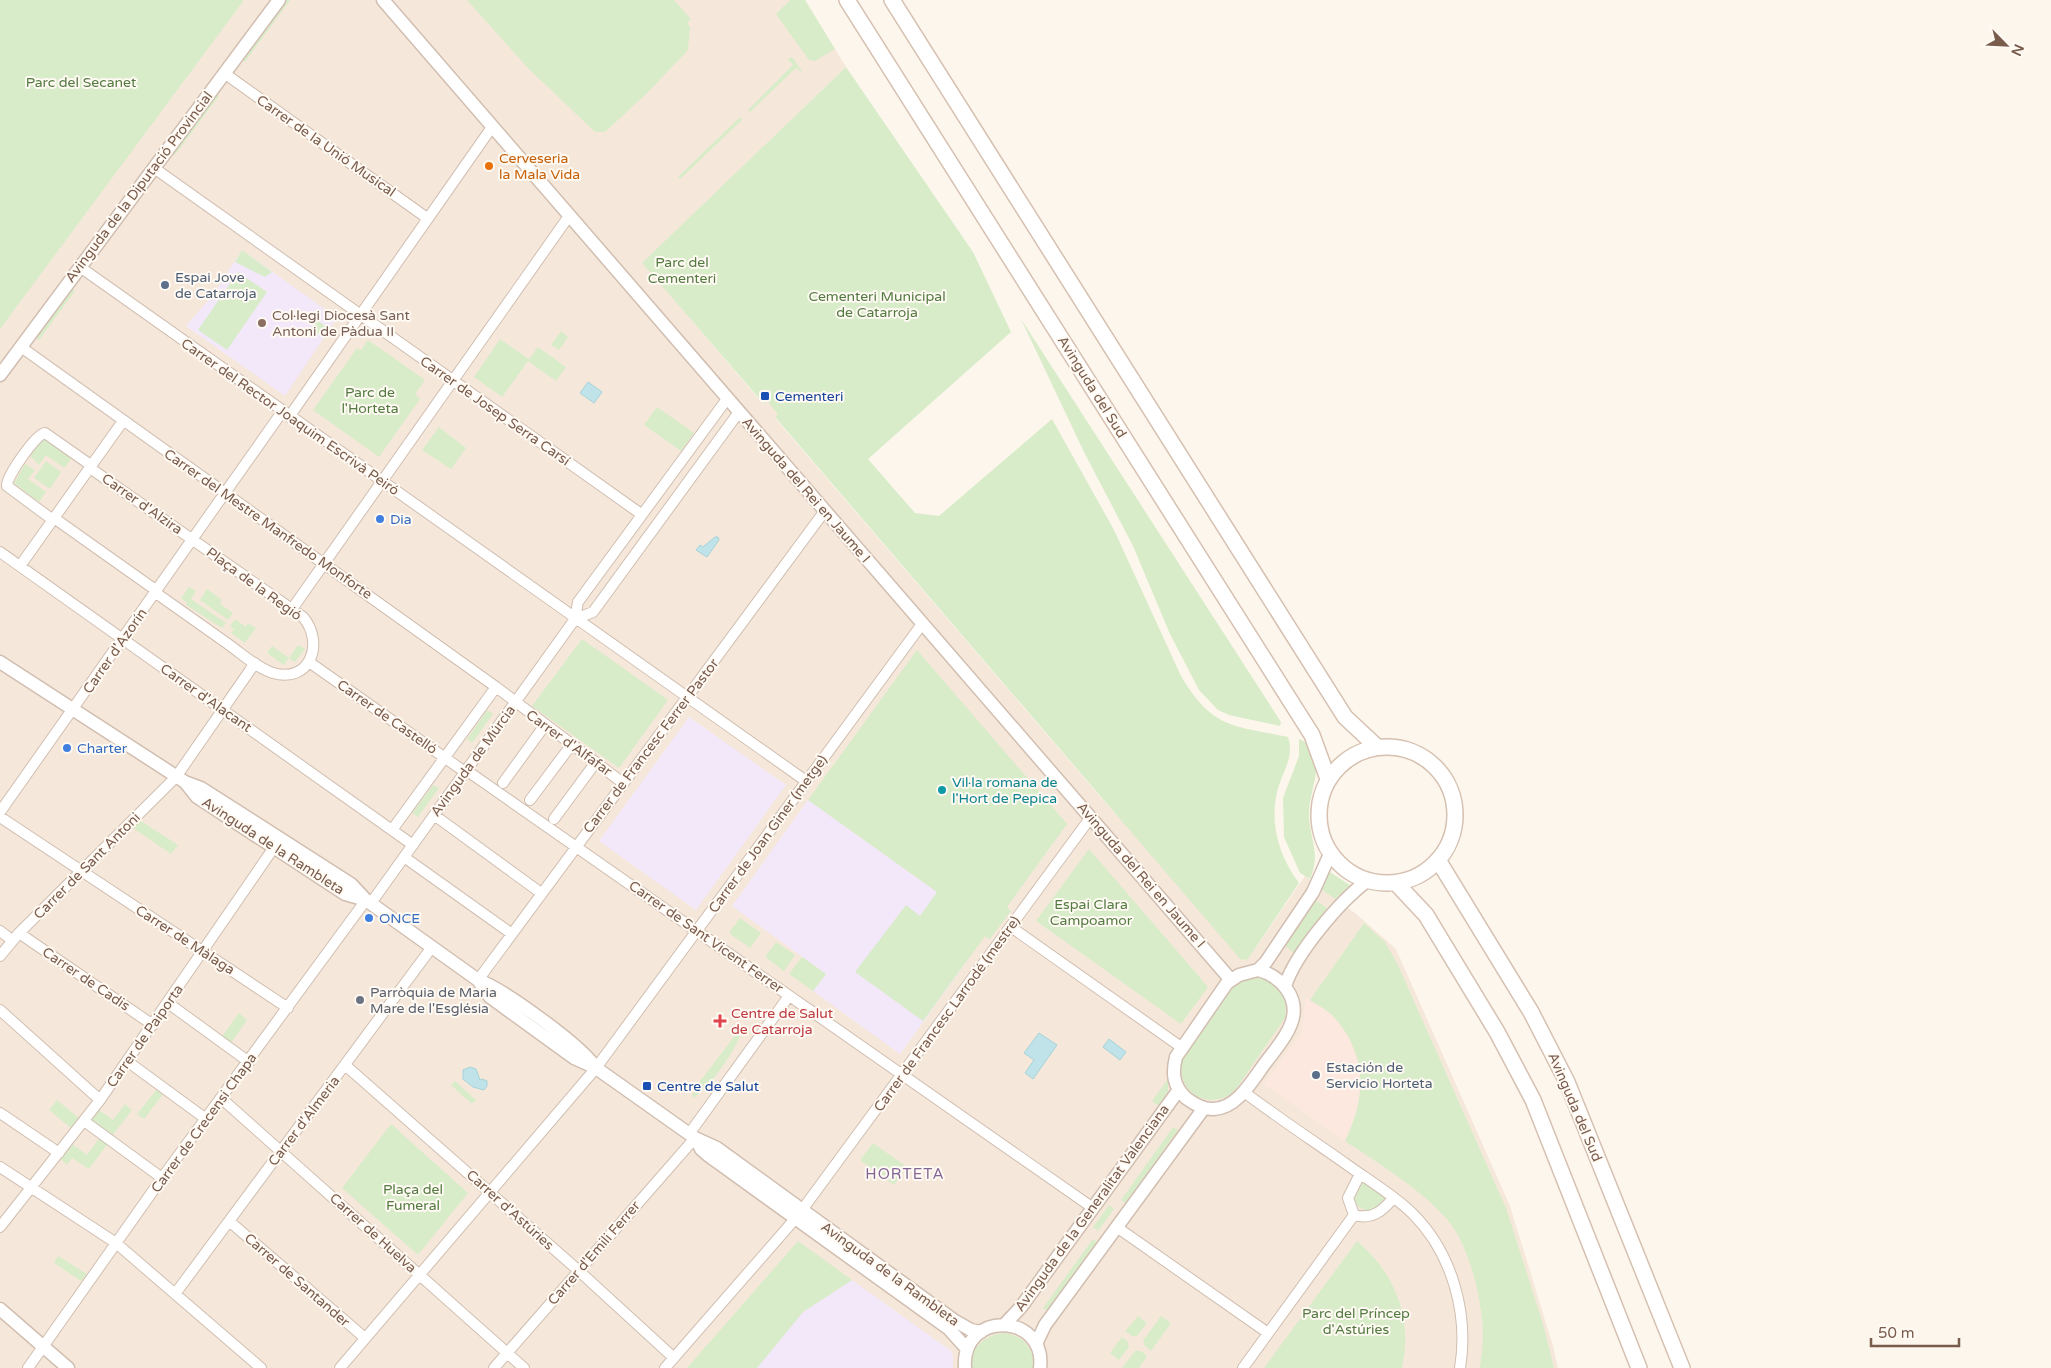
<svg xmlns="http://www.w3.org/2000/svg" width="2051" height="1368" font-family="'Varela Round',sans-serif">
<style>
.residential{fill:#f5e8da}
.commercial{fill:#fde8e0}
.education{fill:#f3e8fa}
.green{fill:#d8ecc9}
.water{fill:#bfe3e8;stroke:#a5d3da}
.lines{fill:none;stroke-linecap:round;stroke-linejoin:round}
.minor-casing{stroke:#d1beb0;stroke-width:12}
.tertiary-casing{stroke:#d1beb0;stroke-width:15}
.secondary-casing{stroke:#d6c0b0;stroke-width:18}
.minor{stroke:#fff;stroke-width:10}
.tertiary{stroke:#fff;stroke-width:12}
.secondary{stroke:#fff;stroke-width:15}
.food-dot{fill:#e8710a;stroke:#fffaf3;stroke-width:2}
.service-dot{fill:#5c6f8a;stroke:#fffaf3;stroke-width:2}
.education-dot{fill:#8d6e63;stroke:#fffaf3;stroke-width:2}
.transit-dot{fill:#1a4fb4;stroke:#fffaf3;stroke-width:2}
.shop-dot{fill:#3f7fe0;stroke:#fffaf3;stroke-width:2}
.culture-dot{fill:#0f9aa8;stroke:#fffaf3;stroke-width:2}
.worship-dot{fill:#6b7280;stroke:#fffaf3;stroke-width:2}
.health-dot{fill:#e0444e;stroke:#fffaf3;stroke-width:2}
.labels{text-anchor:middle;dominant-baseline:central;stroke-width:4;stroke-linejoin:round;paint-order:stroke}
.park-label{font-size:14px;fill:#537a41;stroke:#fffaf3}
.street-label{font-size:14px;fill:#7a5c4d;stroke:#fffaf3}
.food-label{font-size:14px;fill:#c56008;stroke:#fffaf3;text-anchor:start}
.service-label{font-size:14px;fill:#4e5e75;stroke:#fffaf3;text-anchor:start}
.education-label{font-size:14px;fill:#785e54;stroke:#fffaf3;text-anchor:start}
.transit-label{font-size:14px;fill:#164399;stroke:#fffaf3;text-anchor:start}
.shop-label{font-size:14px;fill:#366cbe;stroke:#fffaf3;text-anchor:start}
.culture-label{font-size:14px;fill:#0d838f;stroke:#fffaf3;text-anchor:start}
.worship-label{font-size:14px;fill:#5b616d;stroke:#fffaf3;text-anchor:start}
.health-label{font-size:14px;fill:#be3a42;stroke:#fffaf3;text-anchor:start}
.neighbourhood-label{font-size:15px;letter-spacing:1px;fill:#846695;stroke:#fffaf3}
</style>
<rect width="100%" height="100%" fill="#fdf6ec"/>
<path class="residential" d="M0 0H805L846 67 643 263 763 404 767 401 779 414 775 418 1103 800 1248 959 1305 876 1355 913 1396 949 1510 1206 1553 1346 1558 1368H0Z"/>
<path class="commercial" d="M1306 998 1334 1016 1350 1040 1359 1066 1361 1095 1356 1119 1345 1141 1264 1084 1302 1032Z"/>
<path class="education" d="M242 250 337 318 285 396 186 326 213 295Z
M689 717 786 785 696 910 599 841Z
M808 800 937 892 972 954 900 1054 813 991 826 974 732 906Z
M852 1280 951 1351 953 1355V1368H757L803 1312Z"/>
<path class="green" d="M0 0H244L0 329Z
M285 0H290L245 62 241 59Z
M467 0H674L691 19 687 23 690 27 688 50 647 93 605 132H595L528 68Z
M790 0H805L835 49 815 61 809 60 776 14Z
M790 57 793 58 803 73 796 68 750 112 748 110 793 65 788 59Z
M846 67 973 252 1011 332 868 459 915 513 939 516 1052 419 1114 530 1181 676C1213 729 1231 725 1288 737 1294 755 1285 768 1279 785 1268 820 1278 855 1299 883L1248 959 1241 960 775 417 778 414 767 401 764 404 642 263Z
M215 94 219 96 175 155 172 153Z
M740 117 742 120 680 179 678 177Z
M242 250 272 272 265 277 235 262Z
M238 272 267 292 227 350 198 330Z
M71 288 75 291 39 340 35 337Z
M1021 319 1281 722 1280 726 1229 715 1218 710 1199 690 1170 634 1133 546 1084 452Z
M317 320 330 330 325 338 311 329Z
M561 331 568 337 559 350 551 345Z
M500 339 529 359 538 347 566 367 556 381 528 361 502 397 474 377Z
M368 340 425 380 415 394 420 399 379 457 313 410 357 348 361 350Z
M657 407 694 433 681 451 644 425Z
M439 427 466 448 451 469 422 450Z
M44 438 72 458 64 468 46 455 39 465 30 456Z
M46 461 61 472 50 489 34 478Z
M25 464 35 470 28 479 46 492 39 502 14 483Z
M189 587 196 591 191 599 226 623 222 628 186 605 187 603 181 598Z
M207 589 222 600 220 604 233 613 228 620 200 600Z
M235 619 246 627 248 623 256 628 245 643 231 633 234 629 230 626Z
M582 639 668 700 619 768 532 706Z
M298 645 305 649 295 662 289 658 284 665 267 653 272 646 289 658Z
M917 650 1067 824 1007 907 1011 911 990 939 985 936 923 1021 855 972 906 905 920 916 937 892 808 800Z
M487 710 493 714 472 743 467 739Z
M1299 739C1330 750 1310 789 1309 811 1308 837 1322 852 1310 879L1300 873 1284 837 1283 798 1299 756Z
M433 785 439 788 418 817 412 813Z
M141 821 178 845 171 854 133 828Z
M1089 849 1208 987 1181 1024 1036 921Z
M1330 872 1351 886 1335 899 1321 889Z
M1314 899 1327 908 1294 953 1284 945Z
M740 918 761 933 750 948 729 933Z
M1364 923 1385 942 1397 963 1506 1208 1543 1324 1554 1368H1480C1481 1357 1483 1345 1483 1334 1482 1301 1472 1259 1455 1230 1434 1197 1378 1163 1345 1141 1366 1098 1368 1056 1335 1018 1329 1011 1318 1005 1310 1000Z
M776 942 795 955 784 971 765 957Z
M802 957 826 974 813 991 789 974Z
M1258 978 1272 982 1282 992 1286 1005 1285 1018 1236 1089 1229 1095C1201 1111 1172 1085 1184 1056L1232 988 1245 980Z
M239 1013 247 1020 230 1044 221 1038Z
M739 1030 742 1032C735 1050 710 1088 693 1098L692 1095 698 1084Z
M1168 1079V1091L1159 1106 1152 1101Z
M455 1081 476 1100 472 1104 451 1085Z
M158 1088 164 1093 144 1119 137 1114Z
M57 1100 80 1119 72 1129 49 1110Z
M125 1104 132 1110 112 1136 91 1121 99 1110 113 1120Z
M391 1124 468 1193 418 1255 342 1188Z
M1173 1127 1178 1130 1126 1203 1121 1200Z
M100 1137 108 1143 89 1169 72 1158 67 1165 60 1158 72 1144 87 1155Z
M873 1143 907 1167 894 1185 860 1160Z
M1361 1181 1386 1199 1383 1204 1369 1212 1357 1206 1353 1198Z
M1109 1205 1114 1209 1098 1231 1093 1227Z
M1093 1239 1097 1242 1047 1311 1043 1308Z
M798 1241 852 1280 803 1312 757 1368H687Z
M1357 1241C1395 1273 1413 1318 1402 1368H1264Z
M58 1256 87 1274 81 1281 54 1263Z
M1138 1316 1147 1323 1137 1336H1132L1125 1331Z
M1161 1316 1171 1323 1151 1351 1145 1346 1143 1341Z
M1003 1333C1023 1335 1035 1348 1033 1368H972C968 1348 986 1335 1003 1333Z
M1122 1337 1128 1342 1129 1347 1119 1360 1110 1353Z
M1135 1351H1141L1147 1356 1139 1368H1122Z"/>
<path class="water" d="M588 382 602 392 594 403 580 393Z
M715 537H718L719 540 707 557 696 550 700 545 703 547Z
M1039 1033 1057 1045 1033 1079 1025 1073 1034 1060 1024 1053Z
M1109 1039 1126 1052 1120 1060 1103 1047Z
M470 1067 476 1069 480 1080 482 1079 487 1081V1086L484 1090 473 1087 463 1079V1070Z"/>
<g class="lines">
<defs>
<path id="minor" d="M224 73 427 218
M154 168 641 514
M80 267 806 781
M21 347 496 687 623 783
M289 417 492 127
M90 468 303 617C325 643 310 684 273 673 257 668 242 654 228 644 204 627 180 610 156 593
M54 518 157 591
M53 520 7 486C6 477 36 434 45 433L92 466
M0 552 413 845
M20 566 123 421
M292 609 569 216
M575 619 593 612 739 412
M309 662 465 772
M466 770 1093 1208
M503 783 545 725
M530 800 572 744
M0 812 282 412
M434 815 541 893
M0 817 288 1008
M554 819 596 762
M392 830 496 687
M404 857 512 934
M371 903 575 619 578 602 727 399
M1011 927 1181 1047
M0 931 12 940
M19 933 153 1025
M0 956 19 933 176 777 255 663
M478 980 824 512
M168 1003 249 1062
M0 1010 100 1100
M127 1061 206 1119
M345 1065 579 1271 674 1358
M1244 1092C1277 1117 1312 1140 1346 1164 1368 1180 1394 1195 1413 1214 1452 1253 1469 1314 1460 1368
M222 1099 524 1368
M0 1113 59 1153
M84 1121 162 1178
M689 1134 789 996
M0 1167 116 1243 261 1368
M1360 1174 1348 1198 1354 1215C1372 1220 1383 1211 1393 1198
M802 1210 1091 817
M229 1221 365 1338
M0 1227 100 1100 277 843
M1118 1228 1268 1333
M175 1294 432 947
M28 1368 162 1178 366 900
M340 1368 596 1068 922 624
M494 1368 695 1138
M665 1368 795 1219
M1243 1368 1354 1215"/>
<path id="tertiary" d="M383 0 1231 980
M0 375 279 0
M0 662 185 782 201 788 351 884 366 900 478 980C503 989 581 1045 596 1068
M185 782 197 797 345 894 366 900
M1258 970C1281 976 1301 998 1291 1024 1286 1038 1275 1050 1266 1062 1253 1079 1238 1108 1214 1109 1204 1110 1194 1104 1186 1098 1173 1086 1172 1073 1176 1057L1227 983 1239 975Z
M1258 970 1266 962 1313 892 1330 854
M478 980 490 997 574 1058 596 1068 695 1138 717 1148 955 1321 971 1330 981 1332
M1285 986C1296 953 1339 902 1367 881
M695 1138 701 1149 709 1156 949 1329 967 1349
M0 1309 68 1368
M1004 1325 1021 1307 1178 1091
M1036 1344 1045 1325 1204 1108
M965 1368C961 1309 1047 1313 1040 1368"/>
<path id="secondary" d="M847 0 1312 735 1328 779
M892 0 1345 717 1376 746
M1319 815a68 68 0 1 1 136 0a68 68 0 1 1-136 0Z
M1438 860 1531 1012 1567 1082 1682 1368
M1396 883 1426 915 1497 1032 1533 1100 1639 1368"/>
</defs>
<use href="#minor" class="minor-casing"/>
<use href="#tertiary" class="tertiary-casing"/>
<use href="#secondary" class="secondary-casing"/>
<use href="#minor" class="minor"/>
<use href="#tertiary" class="tertiary"/>
<use href="#secondary" class="secondary"/>
</g>
<circle class="food-dot" cx="489" cy="166" r="5"/>
<g class="service-dot">
<circle cx="165" cy="285" r="5"/>
<circle cx="1316" cy="1075" r="5"/>
</g>
<circle class="education-dot" cx="262" cy="323" r="5"/>
<g class="transit-dot">
<rect x="760" y="391" width="10" height="10" rx="2.5"/>
<rect x="642" y="1081" width="10" height="10" rx="2.5"/>
</g>
<g class="shop-dot">
<circle cx="380" cy="519" r="5"/>
<circle cx="67" cy="748" r="5"/>
<circle cx="369" cy="918" r="5"/>
</g>
<circle class="culture-dot" cx="942" cy="790" r="5"/>
<circle class="worship-dot" cx="360" cy="1000" r="5"/>
<path class="health-dot" d="M717.5 1013.5h5v5h5v5h-5v5h-5v-5h-5v-5h5z"/>
<g class="labels">
<g class="park-label">
<text x="81" y="82">Parc del Secanet</text>
<text x="682" y="262">Parc del<tspan x="682" dy="16">Cementeri</tspan></text>
<text x="877" y="296">Cementeri Municipal<tspan x="877" dy="16">de Catarroja</tspan></text>
<text x="370" y="392">Parc de<tspan x="370" dy="16">l'Horteta</tspan></text>
<text x="1091" y="904">Espai Clara<tspan x="1091" dy="16">Campoamor</tspan></text>
<text x="413" y="1189">Plaça del<tspan x="413" dy="16">Fumeral</tspan></text>
<text x="1356" y="1313">Parc del Príncep<tspan x="1356" dy="16">d'Astúries</tspan></text>
</g>
<g class="street-label">
<text transform="translate(326 146) rotate(35)">Carrer de la Unió Musical</text>
<text transform="translate(139 187) rotate(-53)">Avinguda de la Diputació Provincial</text>
<text transform="translate(1092 387) rotate(58)">Avinguda del Sud</text>
<text transform="translate(495 411) rotate(35)">Carrer de Josep Serra Carsí</text>
<text transform="translate(290 417) rotate(35)">Carrer del Rector Joaquim Escrivà Peiró</text>
<text transform="translate(806 490) rotate(49)">Avinguda del Rei en Jaume I</text>
<text transform="translate(142 504) rotate(35)">Carrer d'Alzira</text>
<text transform="translate(268 524) rotate(35)">Carrer del Mestre Manfredo Monforte</text>
<text transform="translate(254 584) rotate(36)">Plaça de la Regió</text>
<text transform="translate(115 651) rotate(-55)">Carrer d'Azorín</text>
<text transform="translate(206 698) rotate(35)">Carrer d'Alacant</text>
<text transform="translate(387 717) rotate(35)">Carrer de Castelló</text>
<text transform="translate(569 743) rotate(36)">Carrer d'Alfafar</text>
<text transform="translate(651 746) rotate(-53)">Carrer de Francesc Ferrer Pastor</text>
<text transform="translate(473 761) rotate(-54)">Avinguda de Múrcia</text>
<text transform="translate(768 834) rotate(-54)">Carrer de Joan Giner (metge)</text>
<text transform="translate(273 846) rotate(33)">Avinguda de la Rambleta</text>
<text transform="translate(87 866) rotate(-45)">Carrer de Sant Antoni</text>
<text transform="translate(1141 875) rotate(49)">Avinguda del Rei en Jaume I</text>
<text transform="translate(706 937) rotate(35)">Carrer de Sant Vicent Ferrer</text>
<text transform="translate(185 940) rotate(33)">Carrer de Màlaga</text>
<text transform="translate(86 979) rotate(34)">Carrer de Cadis</text>
<text transform="translate(947 1014) rotate(-54)">Carrer de Francesc Larrodé (mestre)</text>
<text transform="translate(145 1036) rotate(-55)">Carrer de Paiporta</text>
<text transform="translate(1575 1107) rotate(67)">Avinguda del Sud</text>
<text transform="translate(304 1121) rotate(-53)">Carrer d'Almeria</text>
<text transform="translate(204 1123) rotate(-54)">Carrer de Crecensi Chapa</text>
<text transform="translate(1092 1208) rotate(-54)">Avinguda de la Generalitat Valenciana</text>
<text transform="translate(510 1210) rotate(42)">Carrer d'Astúries</text>
<text transform="translate(373 1233) rotate(42)">Carrer de Huelva</text>
<text transform="translate(594 1253) rotate(-49)">Carrer d'Emili Ferrer</text>
<text transform="translate(890 1274) rotate(36)">Avinguda de la Rambleta</text>
<text transform="translate(297 1280) rotate(41)">Carrer de Santander</text>
</g>
<g class="food-label">
<text x="499" y="158">Cerveseria<tspan x="499" dy="16">la Mala Vida</tspan></text>
</g>
<g class="service-label">
<text x="175" y="277">Espai Jove<tspan x="175" dy="16">de Catarroja</tspan></text>
<text x="1326" y="1067">Estación de<tspan x="1326" dy="16">Servicio Horteta</tspan></text>
</g>
<g class="education-label">
<text x="272" y="315">Col·legi Diocesà Sant<tspan x="272" dy="16">Antoni de Pàdua II</tspan></text>
</g>
<g class="transit-label">
<text x="775" y="396">Cementeri</text>
<text x="657" y="1086">Centre de Salut</text>
</g>
<g class="shop-label">
<text x="390" y="519">Dia</text>
<text x="77" y="748">Charter</text>
<text x="379" y="918">ONCE</text>
</g>
<g class="culture-label">
<text x="952" y="782">Vil·la romana de<tspan x="952" dy="16">l'Hort de Pepica</tspan></text>
</g>
<g class="worship-label">
<text x="370" y="992">Parròquia de Maria<tspan x="370" dy="16">Mare de l'Església</tspan></text>
</g>
<g class="health-label">
<text x="731" y="1013">Centre de Salut<tspan x="731" dy="16">de Catarroja</tspan></text>
</g>
<g class="neighbourhood-label">
<text x="905" y="1174">HORTETA</text>
</g>
</g>
<g transform="translate(2006 45) rotate(114)" stroke="#fffaf3" stroke-width="4" paint-order="stroke">
<path d="M0-4L9 19L0 12L-9 19Z" fill="#7a5c4d"/>
<text y="-8" font-size="14" font-weight="bold" text-anchor="middle" fill="#7a5c4d">N</text>
</g>
<path d="M1871 1338v8h88v-8" fill="none" stroke="#7a5c4d" stroke-width="2.5"/>
<text x="1878" y="1338" font-size="15" fill="#7a5c4d" stroke="#fffaf3" stroke-width="4" paint-order="stroke">50 m</text>
</svg>
